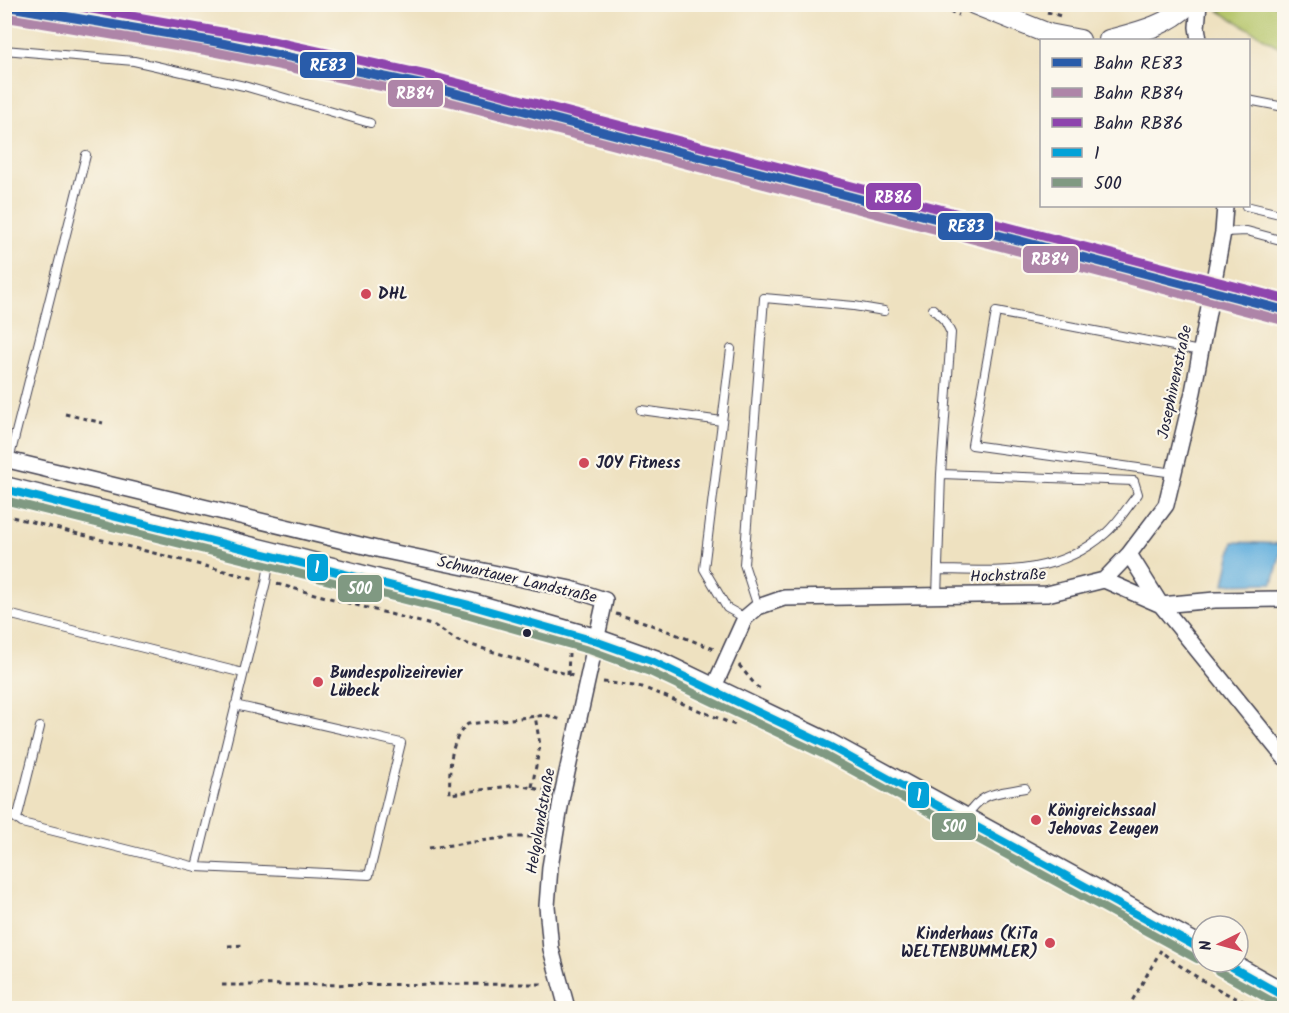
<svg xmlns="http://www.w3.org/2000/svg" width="1289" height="1013" font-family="Kalam,sans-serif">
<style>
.green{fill:#b4c467;stroke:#6b7351;stroke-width:1.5}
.water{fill:#66b1de;stroke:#446a8c;stroke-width:1.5}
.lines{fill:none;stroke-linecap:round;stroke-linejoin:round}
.service-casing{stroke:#413f4f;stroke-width:10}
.minor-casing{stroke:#413f4f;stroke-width:18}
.tertiary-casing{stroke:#413f4f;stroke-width:22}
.primary-casing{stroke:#413f4f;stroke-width:27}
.path{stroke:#413f4f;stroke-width:3;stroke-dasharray:4.5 4.5;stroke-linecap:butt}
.service{stroke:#fff;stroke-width:8}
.minor{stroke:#fff;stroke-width:15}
.tertiary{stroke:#fff;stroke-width:20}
.primary{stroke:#fff;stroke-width:24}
.bus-1-casing{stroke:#fbf7ec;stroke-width:12}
.bus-2-casing{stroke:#fbf7ec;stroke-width:12}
.bus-1{stroke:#03a2d8;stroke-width:8}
.bus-2{stroke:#809982;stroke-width:8}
.rail-1-casing{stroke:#fbf7ec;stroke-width:14}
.rail-2-casing{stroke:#fbf7ec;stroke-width:14}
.rail-3-casing{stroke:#fbf7ec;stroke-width:14}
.rail-1{stroke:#295caa;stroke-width:9}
.rail-2{stroke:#ae85a8;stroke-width:9}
.rail-3{stroke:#8e44ad;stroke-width:9}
.poi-dot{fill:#d1495b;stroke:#fbf7ec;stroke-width:2}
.bus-dot{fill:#22223b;stroke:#fbf7ec;stroke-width:2}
.labels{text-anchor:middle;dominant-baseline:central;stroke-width:4.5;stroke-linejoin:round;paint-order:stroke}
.poi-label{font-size:16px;font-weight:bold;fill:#22223b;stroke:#fbf7ec;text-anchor:start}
.street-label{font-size:16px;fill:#22223b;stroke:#fbf7ec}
.line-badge{stroke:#fbf7ec;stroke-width:2}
.badge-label{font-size:16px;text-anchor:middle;font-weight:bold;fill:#fff}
</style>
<rect width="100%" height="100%" fill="#fbf7ec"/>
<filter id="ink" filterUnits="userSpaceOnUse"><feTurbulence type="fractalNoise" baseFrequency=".0167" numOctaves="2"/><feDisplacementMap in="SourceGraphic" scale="12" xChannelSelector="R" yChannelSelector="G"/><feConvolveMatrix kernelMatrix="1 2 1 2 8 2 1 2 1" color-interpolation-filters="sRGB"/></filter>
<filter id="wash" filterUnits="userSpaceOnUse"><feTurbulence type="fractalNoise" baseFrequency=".008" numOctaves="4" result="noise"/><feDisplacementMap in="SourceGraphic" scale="24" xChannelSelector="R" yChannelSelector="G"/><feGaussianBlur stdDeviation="1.35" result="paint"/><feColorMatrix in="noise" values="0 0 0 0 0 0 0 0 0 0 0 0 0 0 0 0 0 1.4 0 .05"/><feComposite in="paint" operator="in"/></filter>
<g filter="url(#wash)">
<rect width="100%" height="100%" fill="#eee1c0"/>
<path class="green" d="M1273 4 1284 11V50L1219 11 1221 5Z"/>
<path class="water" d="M1233 542 1283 544 1273 583 1224 584Z"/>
</g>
<g filter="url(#ink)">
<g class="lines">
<defs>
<path id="service" d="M4 50 134 61 244 86 370 123
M1248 100 1284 107
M1246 206 1284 215
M1223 232 1247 231 1284 241
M933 309 945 321 951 333 941 474 937 597
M731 349 704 569 727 608 745 618
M641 410 722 421
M9 460 86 155
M1174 473 972 445 996 312 1200 351
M938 570C998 571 1056 577 1106 533 1118 523 1128 506 1138 494L1134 481 941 474
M758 607 744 564 764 298 854 306 884 311
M4 613 243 673
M4 809 22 823 196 867 266 582 270 558
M965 818C983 791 994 794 1025 788
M17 819 40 727
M196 867 369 875 401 743 235 705"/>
<path id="minor" d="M1199 40 1197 27 1199 4
M4 459 381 550 571 589 605 600 562 795 550 867 547 906 551 949 567 1008
M1129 554 1161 605 1284 757
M1104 580 1161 605 1215 600 1284 599
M712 691 745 618 758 607 784 598 1047 594 1104 580 1129 554 1166 505 1193 392 1223 232 1225 206"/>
<path id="tertiary" d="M974 4 1049 34 1080 40
M1109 40C1139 32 1167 26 1189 4"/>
<path id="primary" d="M4 489 270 554 469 605 595 641 654 662 829 746 1202 950
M1223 962 1284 996"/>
</defs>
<use href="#service" class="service-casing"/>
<use href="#minor" class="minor-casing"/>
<use href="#tertiary" class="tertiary-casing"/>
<use href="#primary" class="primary-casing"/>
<path class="path" d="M933 4 959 15
M1047 12 1064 17
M65 414 103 423
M4 515 256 579
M277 584 435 626 458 641 573 676
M616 614 644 622 714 649
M739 665 757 687 763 690
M568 675 569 654
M603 682 642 687 735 725
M532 787 540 745 535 716
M547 791 518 785 450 794C449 772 449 739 468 724L546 715 562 720
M429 848 511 837H540
M228 946 246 945
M1164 954C1194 977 1225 995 1260 1008
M222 985 544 984
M1128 1008 1161 950"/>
<use href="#service" class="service"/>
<use href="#minor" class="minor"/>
<use href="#tertiary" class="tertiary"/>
<use href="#primary" class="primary"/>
<defs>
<path id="bus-1" d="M4 489 469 605 595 641 654 662 829 746 1202 950
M1223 962 1284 996"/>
<path id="bus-2" d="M4 500 466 615 592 651 650 672 824 755 1197 959
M1218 971 1279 1005"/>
</defs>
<use href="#bus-1" class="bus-1-casing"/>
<use href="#bus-2" class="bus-2-casing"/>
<use href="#bus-1" class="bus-1"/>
<use href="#bus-2" class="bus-2"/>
<defs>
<path id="rail-1" d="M4 6 217 42 429 86 1284 310"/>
<path id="rail-2" d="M4 17 215 52 427 96 1281 320"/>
<path id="rail-3" d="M64 4 272 41 431 76 1284 299"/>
</defs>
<use href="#rail-1" class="rail-1-casing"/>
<use href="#rail-2" class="rail-2-casing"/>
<use href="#rail-3" class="rail-3-casing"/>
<use href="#rail-1" class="rail-1"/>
<use href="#rail-2" class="rail-2"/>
<use href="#rail-3" class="rail-3"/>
</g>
</g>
<g class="poi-dot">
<circle cx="366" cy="294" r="6"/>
<circle cx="584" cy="463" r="6"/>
<circle cx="318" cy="682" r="6"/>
<circle cx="1036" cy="820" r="6"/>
<circle cx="1050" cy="943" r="6"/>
</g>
<circle class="bus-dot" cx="527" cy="633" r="5"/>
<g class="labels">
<g class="poi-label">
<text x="378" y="294">DHL</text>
<text x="596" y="463">JOY Fitness</text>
<text x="330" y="673">Bundespolizeirevier<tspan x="330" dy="18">Lübeck</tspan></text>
<text x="1048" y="811">Königreichssaal<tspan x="1048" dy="18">Jehovas Zeugen</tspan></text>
<text x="1038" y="934" text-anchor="end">Kinderhaus (KiTa<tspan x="1038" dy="18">WELTENBUMMLER)</tspan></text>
</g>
<g class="street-label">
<text transform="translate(1175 382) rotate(-78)">Josephinenstraße</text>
<text transform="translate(1008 576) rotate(-2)">Hochstraße</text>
<text transform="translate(517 580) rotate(13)">Schwartauer Landstraße</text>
<text transform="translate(541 821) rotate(-80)">Helgolandstraße</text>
</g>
</g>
<g class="line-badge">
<rect x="299" y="51" width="57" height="28" rx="6" fill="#295caa"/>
<rect x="387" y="79" width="57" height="29" rx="6" fill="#ae85a8"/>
<rect x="865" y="182" width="57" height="29" rx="6" fill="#8e44ad"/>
<rect x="937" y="212" width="57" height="29" rx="6" fill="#295caa"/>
<rect x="1022" y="245" width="57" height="29" rx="6" fill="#ae85a8"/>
<rect x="306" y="553" width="23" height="29" rx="6" fill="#03a2d8"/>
<rect x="337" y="574" width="46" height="29" rx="6" fill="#809982"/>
<rect x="907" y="781" width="23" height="28" rx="6" fill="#03a2d8"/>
<rect x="931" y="812" width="46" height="29" rx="6" fill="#809982"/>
</g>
<g class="badge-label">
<text x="328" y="71">RE83</text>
<text x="415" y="99">RB84</text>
<text x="893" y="203">RB86</text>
<text x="966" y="232">RE83</text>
<text x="1050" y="265">RB84</text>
<text x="317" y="573">1</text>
<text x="360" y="594">500</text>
<text x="919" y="801">1</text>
<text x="954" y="832">500</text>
</g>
<rect width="1289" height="1013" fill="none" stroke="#fbf7ec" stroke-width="24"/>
<rect x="1040" y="39" width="210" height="168" fill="#fbf7ec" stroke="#a4a2a5" stroke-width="1.5"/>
<rect x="1052" y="58" width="30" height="9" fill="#295caa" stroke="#a4a2a5" stroke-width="1.5"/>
<text x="1094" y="69" font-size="18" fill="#22223b">Bahn RE83</text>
<rect x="1052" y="88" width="30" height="9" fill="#ae85a8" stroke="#a4a2a5" stroke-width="1.5"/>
<text x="1094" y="99" font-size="18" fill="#22223b">Bahn RB84</text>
<rect x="1052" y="118" width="30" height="9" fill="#8e44ad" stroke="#a4a2a5" stroke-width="1.5"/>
<text x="1094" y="129" font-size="18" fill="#22223b">Bahn RB86</text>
<rect x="1052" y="148" width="30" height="9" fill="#03a2d8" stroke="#a4a2a5" stroke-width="1.5"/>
<text x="1094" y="159" font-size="18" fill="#22223b">1</text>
<rect x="1052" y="178" width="30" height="9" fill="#809982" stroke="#a4a2a5" stroke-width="1.5"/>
<text x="1094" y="189" font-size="18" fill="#22223b">500</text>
<g transform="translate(1220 944) rotate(264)"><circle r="28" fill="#fbf7ec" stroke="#a4a2a5" stroke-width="1.5"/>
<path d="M0-4.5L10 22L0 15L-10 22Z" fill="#d1495b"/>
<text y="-9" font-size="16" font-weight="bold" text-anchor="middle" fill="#22223b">N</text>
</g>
</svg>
